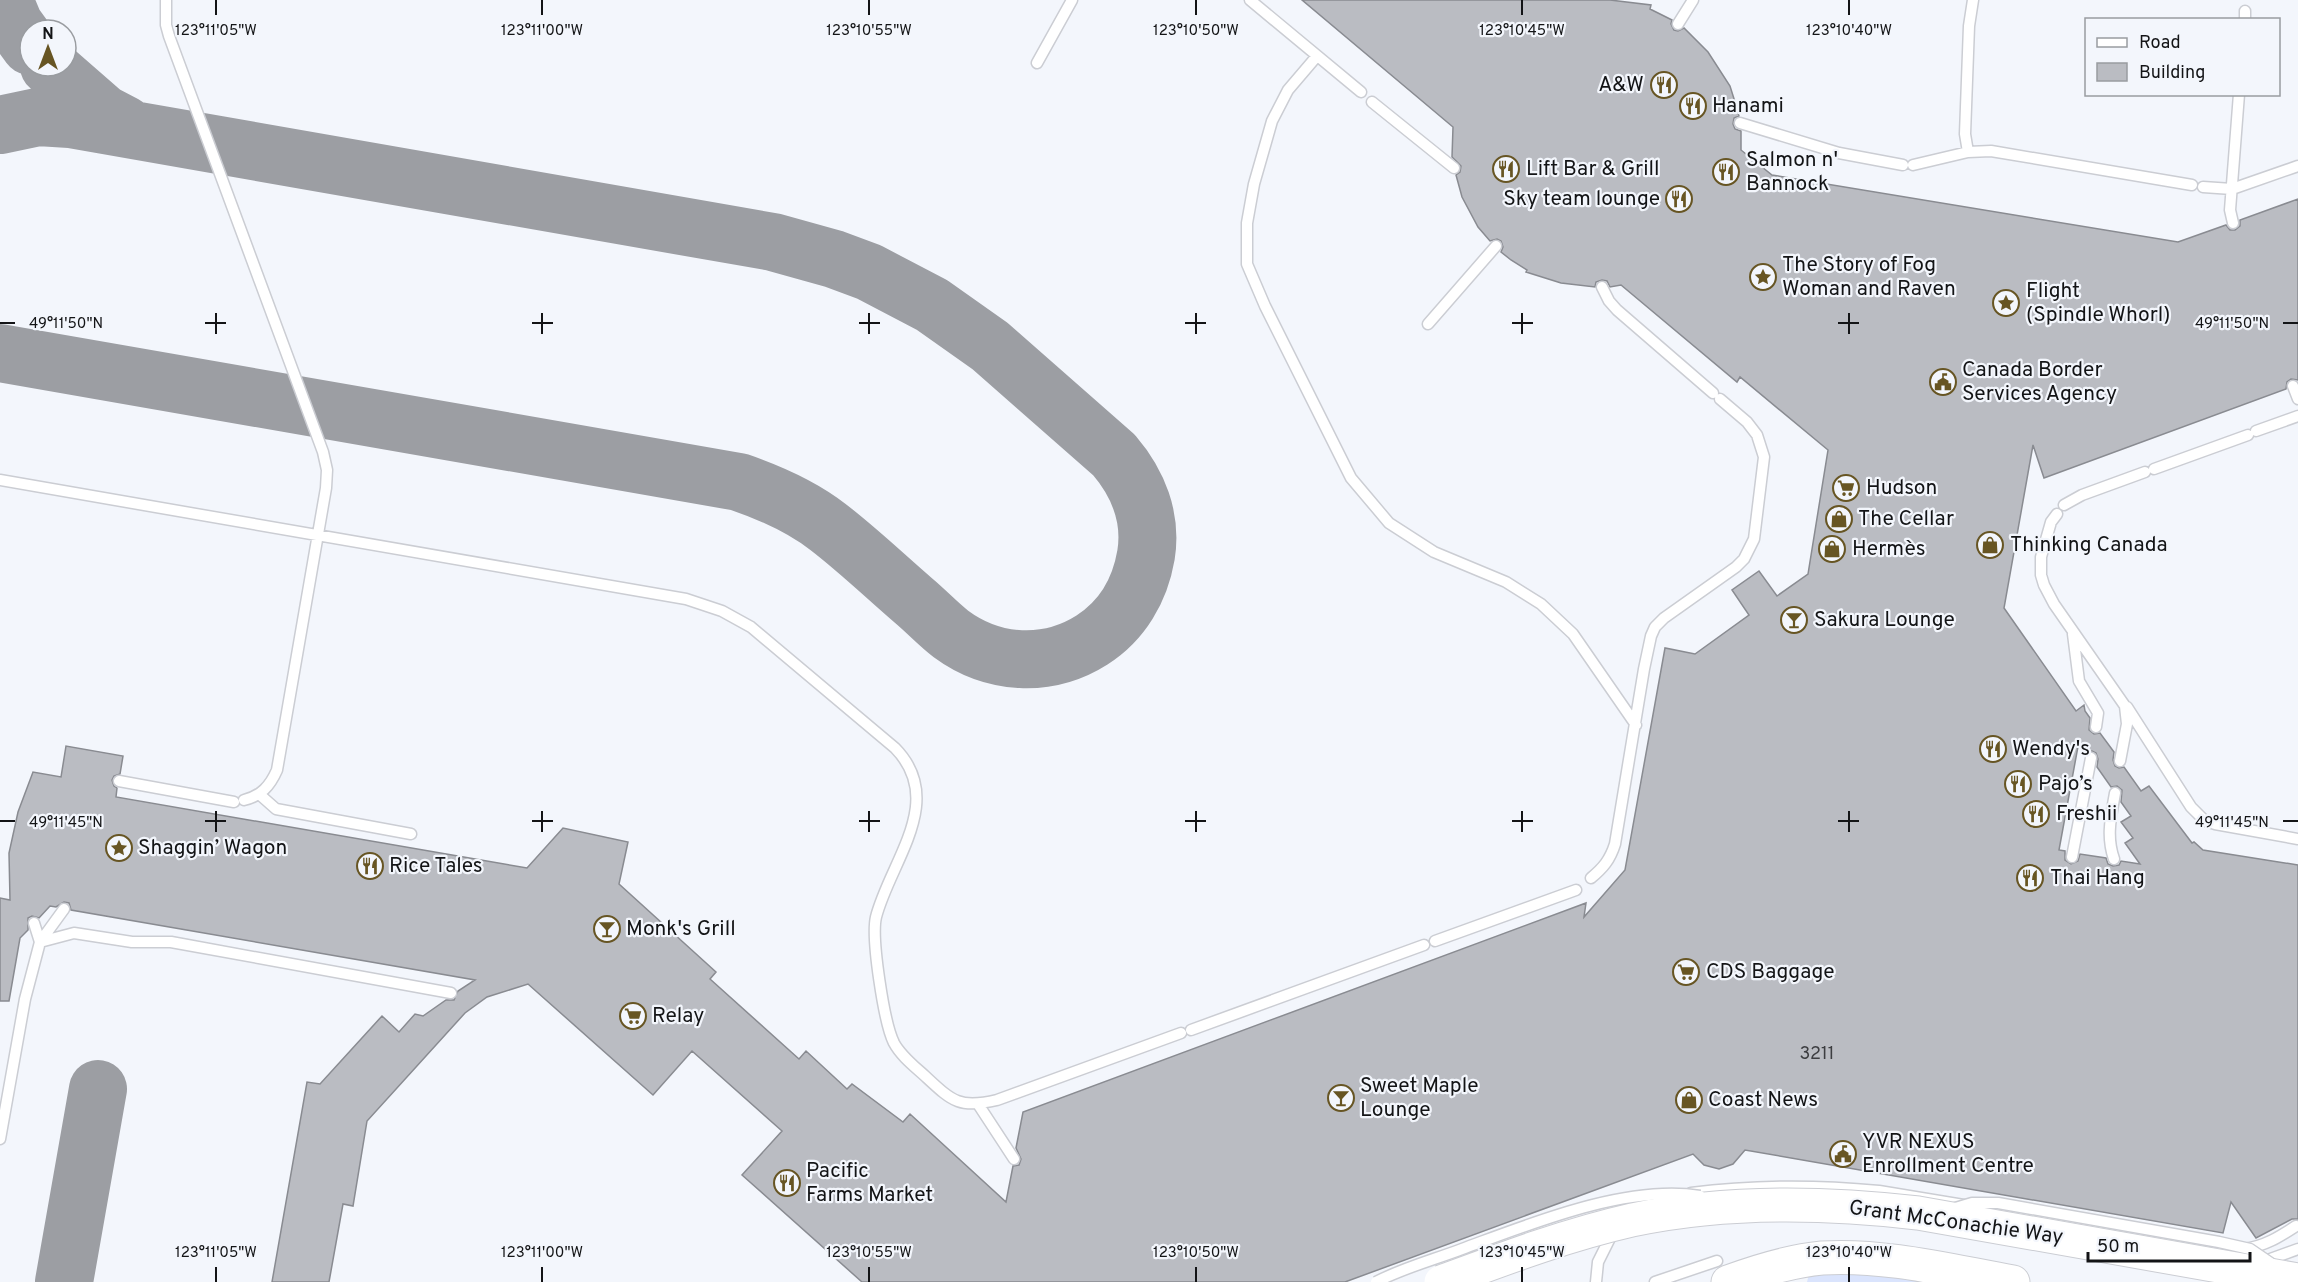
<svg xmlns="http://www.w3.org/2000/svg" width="2298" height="1282" font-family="Overpass,sans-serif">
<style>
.green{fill:#dae4fd}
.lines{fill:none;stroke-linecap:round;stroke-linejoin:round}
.taxiway{stroke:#9c9ea3;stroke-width:58}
.building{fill:#babcc2;stroke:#898b91;stroke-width:1.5;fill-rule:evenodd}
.service-casing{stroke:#cbcdd3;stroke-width:13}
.primary-casing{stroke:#cbcdd3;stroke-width:35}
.service{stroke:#fff;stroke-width:10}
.primary{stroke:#fff;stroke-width:33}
.service-bridge-casing{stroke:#cbcdd3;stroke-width:13;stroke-linecap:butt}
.primary-bridge-casing{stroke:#cbcdd3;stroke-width:35;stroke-linecap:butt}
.service-bridge{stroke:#fff;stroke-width:10}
.primary-bridge{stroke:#fff;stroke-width:33}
.ticks{fill:none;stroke:#131416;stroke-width:2}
.labels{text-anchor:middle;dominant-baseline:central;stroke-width:4.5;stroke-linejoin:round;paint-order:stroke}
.number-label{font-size:18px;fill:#3d3e41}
.poi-label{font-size:21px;fill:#131416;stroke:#f3f6fc;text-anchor:start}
.street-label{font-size:21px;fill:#131416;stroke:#f3f6fc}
.ticks-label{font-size:15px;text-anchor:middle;fill:#131416;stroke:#f3f6fc;stroke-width:4.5;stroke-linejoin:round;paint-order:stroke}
</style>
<rect width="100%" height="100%" fill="#f3f6fc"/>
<path class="green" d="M1851 1273 1887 1275 1924 1282H1807L1809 1274Z"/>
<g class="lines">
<path class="taxiway" d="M4 0 14 24 30 46
M49 66 104 114 125 125
M0 125 38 117 70 119 773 242 834 259 869 272 932 305 990 346 1114 455C1138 483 1152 518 1146 555 1140 590 1122 621 1092 640 1048 668 993 665 951 634 938 624 926 611 914 601 885 576 858 550 828 527 801 506 771 493 739 482L0 353
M64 1282 98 1089"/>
</g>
<path class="building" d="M1302 0H1610L1651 5 1650 9 1672 20 1671 24 1674 30 1678 31 1684 28 1708 52 1730 86 1735 102 1739 116 1734 118 1733 124 1735 129 1741 131V150L1772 175 2178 242 2226 225 2230 230H2235L2240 226V220L2298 199V380L2291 379 2287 382 2286 389 2044 478 2033 445 2004 608 2076 711 2084 705 2085 711 2090 718 2089 730 2094 734 2100 733 2114 752 2113 760 2115 766 2119 768 2124 767 2141 791 2149 786 2192 843 2194 842 2203 850 2298 865V1219H2292L2256 1238 2231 1202 2223 1233 1745 1150 1733 1164 1719 1169 1704 1165 1693 1154 1345 1282H862L742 1175 782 1131 692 1051 653 1095 528 984 487 997 465 1013 367 1121 353 1206 343 1204 329 1282H272L307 1082 320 1084 382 1016 399 1032 415 1014 423 1016 446 1000H454L458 991 475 980 71 910 69 903 64 902 56 907 50 906 39 918 32 916 28 918V930L20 938 9 1001H0V898L10 900 9 853 18 812 33 772 61 777 66 746 123 756 120 774 114 776 112 780 114 786 117 788 116 797 527 868 563 828 628 842 619 884 716 972 710 979 799 1059 806 1051 847 1089 852 1084 903 1122 910 1114 1006 1202 1013 1166 1019 1165 1021 1159 1016 1148 1023 1112 1586 903 1584 917 1625 870 1665 648 1695 654 1749 615 1732 590 1759 571 1777 596 1808 574 1828 450 1740 377 1737 382 1621 285 1610 287 1607 281 1602 280 1596 282 1595 287 1561 283 1526 272 1527 270 1511 260 1501 252 1503 247 1501 241 1497 239 1490 241 1478 227 1462 197 1456 175 1460 172 1461 166 1452 157 1453 127ZM2079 741 2087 752 2092 751 2096 753 2098 759 2097 767 2111 787 2117 786 2122 790 2121 802 2131 816 2121 822 2133 838 2125 843 2140 864 2121 861 2119 865 2113 866 2108 864 2106 858 2080 854 2078 861 2071 864 2065 860V851L2059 850Z"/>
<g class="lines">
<defs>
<path id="service" d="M166 0V25L169 36 323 452 327 470 326 488 277 770C270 786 261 796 244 800
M1250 0 1361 92
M2245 20V11
M1678 24 1693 0
M1317 56 1288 90 1272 121 1254 184 1247 223V264L1265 306 1351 478 1389 523 1434 552 1506 582 1541 604 1573 634 1636 725
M1037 63 1072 0
M1372 102 1454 168
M1740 123 1839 153 1903 165
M1968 152 1965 134 1969 26 1973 0
M1913 165 1968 152 1991 151 2192 185
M2203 187 2232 189 2298 166
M2233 223 2230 210 2239 94
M1602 287 1609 301 1617 310 1713 393
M1428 324 1496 246
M2293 386 2298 399
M2256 431 2298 416
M2154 469 2248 435
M0 480 686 599 722 611 751 627 895 748C947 801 890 862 876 917 871 938 884 1023 894 1043 901 1056 914 1066 925 1076 952 1101 959 1109 997 1100L1181 1033
M2064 505 2082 495 2145 472
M2057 514 2051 522 2041 557V575L2044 585 2054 604 2125 706 2127 724 2120 761
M2073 634 2079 681 2098 713 2096 727
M2127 707 2191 807 2205 821 2215 824 2298 839
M119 781 234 802
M259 794 276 809 411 834
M2072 857 2091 758
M2114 859C2106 836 2111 817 2115 793
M1591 878C1603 868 1610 860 1615 844L1644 669 1651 636 1655 627 1664 618 1736 567 1744 559 1754 539 1764 457 1757 435 1747 422 1720 399
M34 923 40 942
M1435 941 1576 890
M40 942 74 933 132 942H171L451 993
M1191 1030 1424 945
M978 1104 1014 1159
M0 1139 25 999 40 942 64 909
M1691 1193C1753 1185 1817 1185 1879 1191L2229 1249 2242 1254 2252 1261
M2244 1249C2265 1246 2279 1237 2296 1226
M2262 1262 2298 1249
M1596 1282 1598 1262 1613 1232
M1655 1282 1717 1261"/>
<path id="primary" d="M1728 1282C1758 1271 1790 1261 1822 1258 1885 1254 1951 1271 2013 1282"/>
</defs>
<use href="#service" class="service-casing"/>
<use href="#primary" class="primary-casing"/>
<use href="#service" class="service"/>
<use href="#primary" class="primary"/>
<defs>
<path id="service-bridge" d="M1952 1209 1972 1203H1998L2219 1242 2250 1249 2272 1264
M1376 1282C1403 1268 1433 1260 1462 1249 1530 1224 1627 1184 1700 1196"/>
<path id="primary-bridge" d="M1441 1282C1503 1259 1566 1235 1632 1220 1726 1200 1823 1202 1918 1213L2298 1280"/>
</defs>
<use href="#service-bridge" class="service-bridge-casing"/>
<use href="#primary-bridge" class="primary-bridge-casing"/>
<use href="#service-bridge" class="service-bridge"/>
<use href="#primary-bridge" class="primary-bridge"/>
</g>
<path class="ticks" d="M216 0V15M542 0V15M869 0V15M1196 0V15M1522 0V15M1849 0V15M216 313V334M542 313V334M869 313V334M1196 313V334M1522 313V334M1849 313V334M0 323H15M205 323H226M532 323H553M859 323H880M1185 323H1206M1512 323H1533M1838 323H1859M2283 323H2298M216 811V832M542 811V832M869 811V832M1196 811V832M1522 811V832M1849 811V832M0 821H15M205 821H226M532 821H553M859 821H880M1185 821H1206M1512 821H1533M1838 821H1859M2283 821H2298M216 1267V1282M542 1267V1282M869 1267V1282M1196 1267V1282M1522 1267V1282M1849 1267V1282"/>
<defs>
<symbol id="restaurant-ring" viewBox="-11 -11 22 22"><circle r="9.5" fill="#f3f6fc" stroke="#675523" stroke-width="1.5"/><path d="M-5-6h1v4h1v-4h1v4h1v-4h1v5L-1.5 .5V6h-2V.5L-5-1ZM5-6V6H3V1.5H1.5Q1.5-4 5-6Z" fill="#675523"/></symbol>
<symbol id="sight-ring" viewBox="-11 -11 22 22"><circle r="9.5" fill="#f3f6fc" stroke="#675523" stroke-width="1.5"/><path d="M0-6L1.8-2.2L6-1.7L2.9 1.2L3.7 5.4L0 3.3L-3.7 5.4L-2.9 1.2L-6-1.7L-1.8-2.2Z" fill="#675523"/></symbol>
<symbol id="civic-ring" viewBox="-11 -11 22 22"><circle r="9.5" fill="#f3f6fc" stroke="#675523" stroke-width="1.5"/><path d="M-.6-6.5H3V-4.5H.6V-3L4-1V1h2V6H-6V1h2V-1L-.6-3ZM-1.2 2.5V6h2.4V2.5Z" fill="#675523"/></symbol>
<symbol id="supermarket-ring" viewBox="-11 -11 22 22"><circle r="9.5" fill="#f3f6fc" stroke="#675523" stroke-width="1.5"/><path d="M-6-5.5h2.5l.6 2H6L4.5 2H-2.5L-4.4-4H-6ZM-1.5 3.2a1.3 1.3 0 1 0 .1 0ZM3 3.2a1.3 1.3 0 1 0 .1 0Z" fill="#675523"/></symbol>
<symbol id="shop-ring" viewBox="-11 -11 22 22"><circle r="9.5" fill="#f3f6fc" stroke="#675523" stroke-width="1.5"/><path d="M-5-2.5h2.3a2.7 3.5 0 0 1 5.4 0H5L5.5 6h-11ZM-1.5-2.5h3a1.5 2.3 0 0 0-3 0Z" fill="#675523"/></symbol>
<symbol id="bar-ring" viewBox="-11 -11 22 22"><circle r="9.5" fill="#f3f6fc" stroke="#675523" stroke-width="1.5"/><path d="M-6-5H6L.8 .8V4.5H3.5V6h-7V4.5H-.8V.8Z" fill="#675523"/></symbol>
</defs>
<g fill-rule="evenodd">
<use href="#restaurant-ring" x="1649" y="70" width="30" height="30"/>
<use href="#restaurant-ring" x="1678" y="91" width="30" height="30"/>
<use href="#restaurant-ring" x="1491" y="154" width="30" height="30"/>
<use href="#restaurant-ring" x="1711" y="157" width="30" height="30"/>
<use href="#restaurant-ring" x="1664" y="184" width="30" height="30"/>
<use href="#sight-ring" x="1748" y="262" width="30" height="30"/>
<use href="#sight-ring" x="1991" y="288" width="30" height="30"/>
<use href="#civic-ring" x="1928" y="367" width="30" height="30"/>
<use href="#supermarket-ring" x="1831" y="473" width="30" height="30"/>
<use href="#shop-ring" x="1824" y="504" width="30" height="30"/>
<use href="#shop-ring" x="1975" y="530" width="30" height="30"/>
<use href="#shop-ring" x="1817" y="534" width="30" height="30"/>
<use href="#bar-ring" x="1779" y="605" width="30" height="30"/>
<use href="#restaurant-ring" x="1978" y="734" width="30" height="30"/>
<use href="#restaurant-ring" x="2003" y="769" width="30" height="30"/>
<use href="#restaurant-ring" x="2021" y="799" width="30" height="30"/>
<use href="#sight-ring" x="104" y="833" width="30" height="30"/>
<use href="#restaurant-ring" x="355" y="851" width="30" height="30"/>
<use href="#restaurant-ring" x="2015" y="863" width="30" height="30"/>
<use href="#bar-ring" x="592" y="914" width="30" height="30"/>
<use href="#supermarket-ring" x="1671" y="957" width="30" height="30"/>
<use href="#supermarket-ring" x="618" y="1001" width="30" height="30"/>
<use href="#bar-ring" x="1326" y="1083" width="30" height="30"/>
<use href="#shop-ring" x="1674" y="1085" width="30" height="30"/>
<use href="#civic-ring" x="1828" y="1139" width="30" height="30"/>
<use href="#restaurant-ring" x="772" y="1168" width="30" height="30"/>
</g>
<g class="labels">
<g class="number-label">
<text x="1817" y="1054">3211</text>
</g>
<g class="poi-label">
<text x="1644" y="85" text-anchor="end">A&amp;W</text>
<text x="1712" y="106">Hanami</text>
<text x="1746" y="160">Salmon n'<tspan x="1746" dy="24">Bannock</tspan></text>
<text x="1526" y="169">Lift Bar &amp; Grill</text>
<text x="1660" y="199" text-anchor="end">Sky team lounge</text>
<text x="1782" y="265">The Story of Fog<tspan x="1782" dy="24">Woman and Raven</tspan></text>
<text x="2026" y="291">Flight<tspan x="2026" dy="24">(Spindle Whorl)</tspan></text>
<text x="1962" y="370">Canada Border<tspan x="1962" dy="24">Services Agency</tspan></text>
<text x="1866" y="488">Hudson</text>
<text x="1858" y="519">The Cellar</text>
<text x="2010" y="545">Thinking Canada</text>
<text x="1852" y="549">Hermès</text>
<text x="1814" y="620">Sakura Lounge</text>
<text x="2012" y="749">Wendy's</text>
<text x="2038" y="784">Pajo’s</text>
<text x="2056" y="814">Freshii</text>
<text x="138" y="848">Shaggin’ Wagon</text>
<text x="389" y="866">Rice Tales</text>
<text x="2050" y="878">Thai Hang</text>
<text x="626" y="929">Monk's Grill</text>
<text x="1706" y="972">CDS Baggage</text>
<text x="652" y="1016">Relay</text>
<text x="1360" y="1086">Sweet Maple<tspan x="1360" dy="24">Lounge</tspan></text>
<text x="1708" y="1100">Coast News</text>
<text x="1862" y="1142">YVR NEXUS<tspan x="1862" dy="24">Enrollment Centre</tspan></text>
<text x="806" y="1171">Pacific<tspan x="806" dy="24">Farms Market</tspan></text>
</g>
<g class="street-label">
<text transform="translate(1956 1223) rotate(8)">Grant McConachie Way</text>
</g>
</g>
<g class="ticks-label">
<text x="216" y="35">123°11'05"W</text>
<text x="542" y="35">123°11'00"W</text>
<text x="869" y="35">123°10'55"W</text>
<text x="1196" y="35">123°10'50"W</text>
<text x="1522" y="35">123°10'45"W</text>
<text x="1849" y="35">123°10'40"W</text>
<text x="66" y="328">49°11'50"N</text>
<text x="2232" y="328">49°11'50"N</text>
<text x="66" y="827">49°11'45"N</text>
<text x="2232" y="827">49°11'45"N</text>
<text x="216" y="1257">123°11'05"W</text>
<text x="542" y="1257">123°11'00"W</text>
<text x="869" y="1257">123°10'55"W</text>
<text x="1196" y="1257">123°10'50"W</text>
<text x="1522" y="1257">123°10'45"W</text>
<text x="1849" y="1257">123°10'40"W</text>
</g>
<rect x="2085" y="18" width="195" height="78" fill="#f3f6fc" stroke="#999ca0" stroke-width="1.5"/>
<rect x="2097" y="38" width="30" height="9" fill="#ffffff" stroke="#999ca0" stroke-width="1.5"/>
<text x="2139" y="48" font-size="18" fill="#131416">Road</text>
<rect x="2097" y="63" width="30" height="18" fill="#babcc2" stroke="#999ca0" stroke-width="1.5"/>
<text x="2139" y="78" font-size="18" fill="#131416">Building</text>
<g transform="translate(48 48)"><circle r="28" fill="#f3f6fc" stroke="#999ca0" stroke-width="1.5"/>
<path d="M0-4.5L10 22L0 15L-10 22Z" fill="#675523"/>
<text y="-9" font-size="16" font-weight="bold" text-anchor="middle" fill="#131416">N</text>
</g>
<path d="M2088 1252v9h162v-9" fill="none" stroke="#131416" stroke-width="3"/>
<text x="2097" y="1252" font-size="18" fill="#131416" stroke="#f3f6fc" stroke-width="4.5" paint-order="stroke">50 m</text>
</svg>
